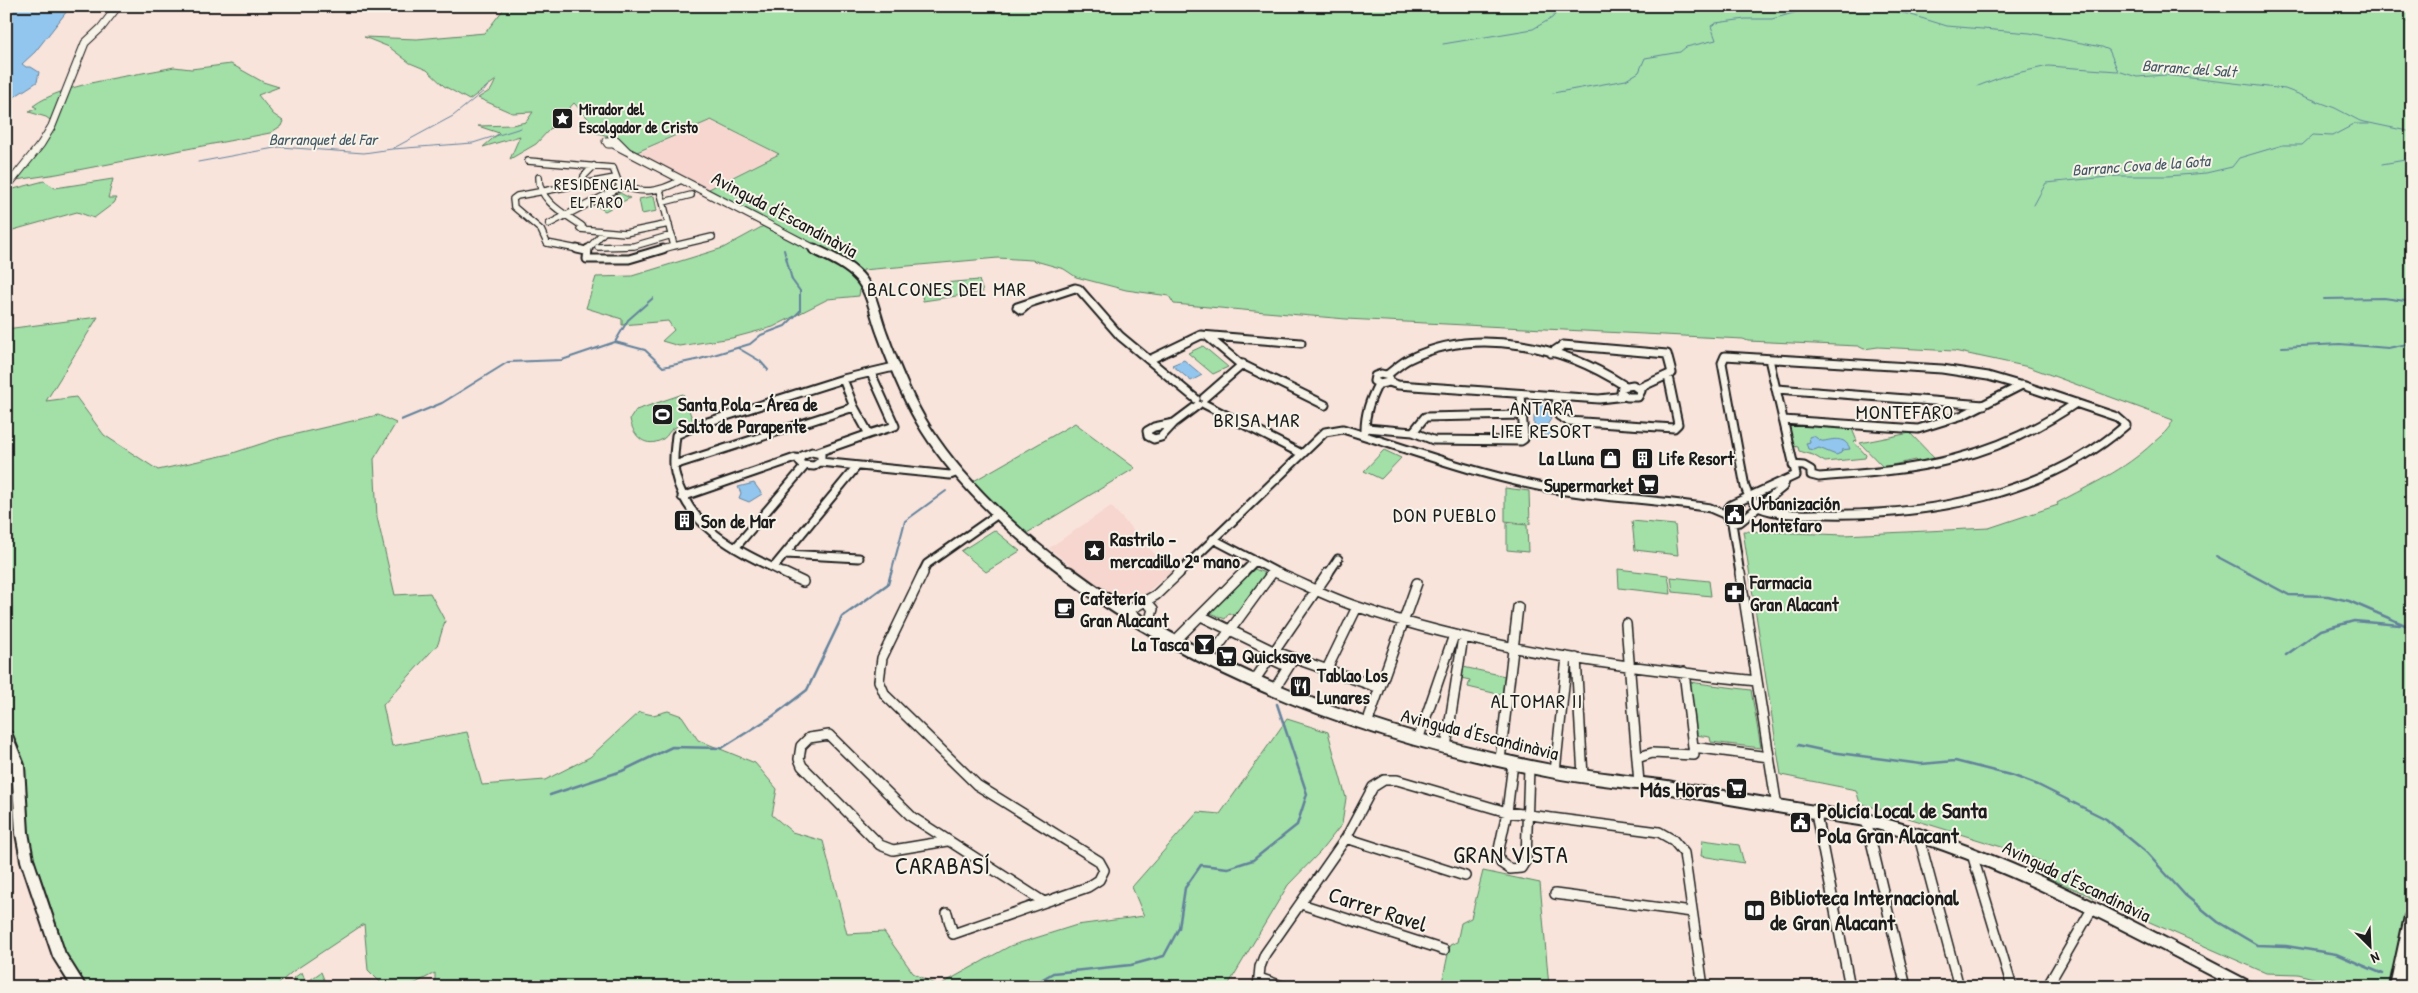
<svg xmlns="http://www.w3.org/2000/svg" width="2418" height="993" font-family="'Patrick Hand',sans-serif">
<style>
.built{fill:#f6d6cf}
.green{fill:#a2e0a8;stroke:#5f7e62}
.water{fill:#92c6ef;stroke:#63829b}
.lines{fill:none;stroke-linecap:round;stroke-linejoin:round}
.stream-far2{stroke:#63829b;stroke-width:1}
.stream-far1{stroke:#63829b;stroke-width:2}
.stream{stroke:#63829b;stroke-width:2.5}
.minor-far2-casing{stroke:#1c1c1c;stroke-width:8}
.minor-far1-casing{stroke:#1c1c1c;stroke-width:11}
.minor-casing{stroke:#1c1c1c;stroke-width:12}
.tertiary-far2-casing{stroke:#1c1c1c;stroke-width:9}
.tertiary-far1-casing{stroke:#1c1c1c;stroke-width:13}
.tertiary-casing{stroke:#1c1c1c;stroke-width:16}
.secondary-casing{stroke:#1c1c1c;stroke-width:18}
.minor-far2{stroke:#f7f3e8;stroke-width:5.5}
.minor-far1{stroke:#f7f3e8;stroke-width:7}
.minor{stroke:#f7f3e8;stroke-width:9}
.tertiary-far2{stroke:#f7f3e8;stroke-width:7}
.tertiary-far1{stroke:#f7f3e8;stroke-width:9}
.tertiary{stroke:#f7f3e8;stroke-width:12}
.secondary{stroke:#f7f3e8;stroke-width:14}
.labels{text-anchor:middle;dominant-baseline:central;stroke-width:4;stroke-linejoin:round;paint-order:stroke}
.far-water-label{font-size:16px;font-style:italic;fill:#455866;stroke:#f7f3e8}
.far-poi-label{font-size:16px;font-weight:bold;fill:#1c1c1c;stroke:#f7f3e8;text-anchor:start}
.far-neighbourhood-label{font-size:16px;letter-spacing:1px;fill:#1c1c1c;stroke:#f7f3e8}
.street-label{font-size:19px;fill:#1c1c1c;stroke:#f7f3e8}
.poi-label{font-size:19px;font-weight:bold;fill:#1c1c1c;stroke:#f7f3e8;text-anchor:start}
.neighbourhood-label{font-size:20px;letter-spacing:1px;fill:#1c1c1c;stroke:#f7f3e8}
.near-poi-label{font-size:22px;font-weight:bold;fill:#1c1c1c;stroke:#f7f3e8;text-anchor:start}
.near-street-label{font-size:22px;fill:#1c1c1c;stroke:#f7f3e8}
.near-neighbourhood-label{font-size:24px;letter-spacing:1px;fill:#1c1c1c;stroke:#f7f3e8}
</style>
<rect width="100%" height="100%" fill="#f9e4dc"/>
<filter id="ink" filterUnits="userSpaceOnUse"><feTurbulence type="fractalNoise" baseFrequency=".02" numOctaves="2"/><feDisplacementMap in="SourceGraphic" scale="10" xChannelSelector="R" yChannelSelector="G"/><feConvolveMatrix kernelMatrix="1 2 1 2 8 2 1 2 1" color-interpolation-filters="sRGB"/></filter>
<g filter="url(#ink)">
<path class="built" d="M710 121 777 154 704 190 637 154Z
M1111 506 1164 564 1173 570 1137 601 1124 602 1096 586 1049 548Z"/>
<path class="green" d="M506 6H2412V884L2399 948 2412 953V986L2393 980 2391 987 2343 986 2298 974 2266 973 2040 874 2045 863 2021 853 1860 803 1856 790 1781 775 1743 531 1844 535 1989 528 2058 505 2057 503C2092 484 2123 471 2153 443 2161 436 2169 430 2173 420L2029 367 1954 351 1878 347 1864 349 1858 346 1748 341 1743 339 1346 319 1174 304 1169 296 1126 290 1076 277 1064 269 1032 260 998 258 863 270 859 296 828 299 773 327 732 338 679 346 662 341 674 330 668 321 622 325V319L586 308 596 277 632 276 723 248 769 223 707 190 779 154 711 120 637 152 628 148 620 139 593 132 590 129 596 127 574 103 536 144 510 159 520 136 483 147 499 133 478 126 512 125 526 122 533 112 512 113 478 98 491 90 496 80 469 100 444 86 427 70 410 63 389 47 364 37 417 39 485 33Z
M231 64 263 82 279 87 258 95 273 114 283 121 281 126 270 133 57 174 16 180 56 124 46 117 29 112 37 108 33 106C65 82 134 76 174 67L191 69Z
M113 179 108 198H117L114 203 94 218 77 212 6 232V191L44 181 55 188Z
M620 193 630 198 605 211 595 205Z
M654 196 657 211 642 214 639 199Z
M979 280 983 292 923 301 920 285Z
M98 317 46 401 76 397 104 435 158 470 230 454 279 438 378 415 396 423 374 459 377 517 395 595 430 593 445 621 438 644 383 705 392 746 467 732 482 785 545 780 590 757 639 712 653 715 668 711 682 716 698 740 755 763 777 789 772 815 792 832 823 841 847 934 884 932 913 973 938 986 1010 946 1077 925 1144 916 1132 887 1198 812 1220 814 1287 719 1328 732 1346 798 1342 824 1320 852 1288 885 1227 987H435V973L408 987H385L368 970 364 924 292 972 275 987H85L59 943 62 940 38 869H34L26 819 6 733V329Z
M1203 346 1228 367 1213 374 1188 353Z
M683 394 693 421C687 423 680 424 674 428 669 430 668 436 663 439 646 449 633 437 630 419L636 410Z
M1075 423 1135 468 1027 533 972 482Z
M1788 424 1852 429 1857 441 1854 442 1866 455 1865 458 1825 462 1813 455 1799 451 1798 447 1793 446Z
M1910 433 1935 459 1918 463 1915 460 1883 467 1860 443Z
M1384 450 1401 458 1381 479 1364 471Z
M1505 488 1529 491 1530 524 1505 521Z
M1632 521 1675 525 1678 555 1635 550Z
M1507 523 1527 525 1528 552 1507 550Z
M994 530 1020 551 986 572 961 551Z
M1252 568 1267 574 1236 616 1229 613 1225 619 1208 612Z
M1618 569 1668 575 1671 594 1619 588Z
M1671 577 1709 581 1711 596 1673 592Z
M1463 667 1505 676 1502 695 1468 687 1470 680 1461 678Z
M1689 682 1751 690 1761 748 1711 742 1710 737 1695 735Z
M1703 840 1739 845 1744 863 1701 856Z
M1483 871 1540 883 1549 987H1441L1450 945 1457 942 1461 923 1471 918Z
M302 972 306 983 321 972 325 982 318 987H298L294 978Z"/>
<path class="water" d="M6 6H71L35 52 22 64 26 67H31L39 72 37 82 17 95 6 106Z
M1184 360 1202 375 1191 381 1172 365Z
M1542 402 1549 404 1547 410 1551 419 1547 425 1552 428 1553 432 1549 436 1540 435 1539 431 1541 428 1534 425V415L1537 414 1535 411 1537 409 1536 406Z
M1813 436C1817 437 1820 442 1824 441 1831 440 1845 435 1850 449L1842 450 1841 453 1836 455 1819 448 1814 450 1808 449 1806 443 1810 442 1809 437Z
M754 483 762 494 749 502 739 498 741 493 738 487Z"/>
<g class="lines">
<path class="stream-far2" d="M1585 6H1617
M1857 6 1866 11 1888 10 1908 14 1947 26 2030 33 2102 47 2109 50 2118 71 2137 77 2165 75 2285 89 2335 108 2360 121 2412 132
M2406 22H2412
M1443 44 1533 29 1552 18 1558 11 1575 6
M1978 86 2004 76 2048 66 2117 71
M1553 93 1626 80 1639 72 1645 58 1680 52 1686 47 1716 40 1711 26 1716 23 1745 19H1772L1804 10H1863
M393 149 473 143 521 128
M198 162 280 147 364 153 392 149 453 116 484 91 489 84
M2382 164 2405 160 2412 162
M2034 205 2046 183 2118 176H2168L2206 173 2232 167 2239 158 2283 145H2302L2313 135 2332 136 2355 124H2369"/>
<path class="stream-far1" d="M2324 299 2384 298 2412 302
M615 342 628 320 653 298
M2282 347 2340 344 2388 348 2412 343
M738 348 760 361 768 370
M401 420 442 403 508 362 562 360 615 342 645 350 663 367 700 359 750 344 761 335 785 326 800 311V291L792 280 784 250
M2216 556 2250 574
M891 574 905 521 946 491"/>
<path class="stream" d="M2248 573 2289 595 2328 596 2349 601 2412 628
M2286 655 2321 630 2354 621 2400 625
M1798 745 1831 752 1921 764 1955 761 2014 776 2038 785 2106 819 2146 852 2185 895 2218 922 2257 945 2286 946 2336 954 2383 974
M550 795 622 771 672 747 722 748 773 716 807 690 842 617 888 584 891 573
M1029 987 1053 973 1131 965 1164 956 1179 928 1185 888 1201 865 1228 868 1253 860 1297 825 1307 794 1277 704"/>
<defs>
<path id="minor-far2" d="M528 161 613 168 619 184C641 195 660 192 681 180
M539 177C538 201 565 214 582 226L580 229 625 233 669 224
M583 184 584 176 594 166
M664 202 691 195
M549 224 623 186
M674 246 712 237
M598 247 634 246 672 235
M583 250 547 243 541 230 514 207 513 199 517 196 615 178
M587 250 603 233
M659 250 674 246 660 190"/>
<path id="minor-far1" d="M577 249 586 251
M588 249 587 259H629L663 249
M1028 304 1021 310 1017 307 1075 288 1079 289 1120 336 1196 399
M1207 336 1239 363 1325 405
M1551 353 1563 345 1667 354 1672 373 1639 388
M1149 360 1201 335 1301 343
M1381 374 1389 376V382L1380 384 1374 381 1375 376Z
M1387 375C1394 370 1401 363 1409 359 1477 325 1564 346 1625 386
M1389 382 1398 385 1599 399 1626 396
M1633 385 1641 391 1638 397H1627L1621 392 1622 387Z
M1777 389 1984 405
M1556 396 1559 416 1568 421 1674 428 1678 424 1668 376
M1204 398 1243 364
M1204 404 1302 454
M1174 423 1161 437 1154 439 1148 436 1147 431 1154 427Z
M1174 423 1198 405
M1366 428 1413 432 1433 440 1521 441 1524 439 1521 394
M1365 431C1365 413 1370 400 1378 384
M1413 432 1425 417 1522 415
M869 434 895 426 871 373
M812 452 821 454V461L814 466 802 465 799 461 802 456Z
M818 452 869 434 854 407 843 379
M820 462 950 475 958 472
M674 465 854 407
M1793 465 1804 466 1811 470V475L1819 477C1918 470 1992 461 2076 403
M682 497 795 458 800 459
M1760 506 1749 497 1745 487 1722 363 1725 356 1942 369 1988 376 2019 385
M1758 507C1779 516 1803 514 1826 514 1929 516 2046 495 2126 425L2117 417 2022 385 1963 415 1918 429 1783 420
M1724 514 1731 505 1796 475 1769 359
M1732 523 1740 522 1783 487 1785 482
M1213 539 1280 574
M735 548 805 466
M786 554 859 558
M774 567 857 466
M786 574C740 552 687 529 675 473 672 461 675 447 676 435L698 425 843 379 894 367
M922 574 927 564 998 514
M1178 574 1325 432 1343 429C1411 450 1478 475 1548 488 1601 498 1656 499 1710 508L1724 514 1732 523 1740 574
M1242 574 1255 561
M1271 574 1273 571
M1328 574 1338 559"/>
<path id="minor" d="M784 573 803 582
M923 573 882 658 879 681 885 695 977 785 1099 861 1104 870 1099 880 1088 887 953 934 947 913
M1277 573C1304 584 1330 598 1358 607 1487 651 1622 667 1757 681
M1740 573 1777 807
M1124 613 1156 595 1179 573
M1201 616 1273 651 1380 688
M1626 624 1639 783
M1144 626 1150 620 1153 609 1146 601
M1174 642 1243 573
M1269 658 1288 667
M1576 658 1583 776
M1209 659 1272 573
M1327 669 1357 607
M1254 681 1328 573
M1274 690 1294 658
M1367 724 1417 583
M1418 740 1454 635
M1446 747 1463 637
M1693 747 1769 757
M1637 758 1652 753 1694 755 1684 672
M1500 760 1518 607
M1513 763 1507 812 1498 854 1501 863 1510 869 1521 868 1526 860 1529 767
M1555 772 1567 657
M1816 814 1850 987
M1866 820 1906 987
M1918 833 1959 987
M1346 838 1465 876
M947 841 893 850 880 845 802 766 799 759 801 746 809 738 829 735 912 817 1044 902
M1972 854 2012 987
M1555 894 1692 912
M1301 904 1444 950
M1259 978 1285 987
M1258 987 1260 967 1265 954 1346 838 1373 787 1384 780H1397L1507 812 1659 832 1673 840 1684 853 1703 987
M2047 987 2092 909"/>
<path id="tertiary-far2" d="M627 151 616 140 606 141 608 144H613L817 250
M6 188 41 144 52 126 85 43 101 28 118 6"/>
<path id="tertiary-far1" d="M814 249C830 257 847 264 859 277 872 291 875 315 882 333 894 366 907 399 926 429 962 486 1016 534 1069 574"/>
<path id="tertiary" d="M1068 573C1209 679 1378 738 1551 771 1587 778 1624 781 1660 786 1729 798 1797 810 1866 820 2001 854 2124 924 2247 987
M6 736 18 766 22 833 27 860 59 955 79 987"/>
<path id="secondary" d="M2397 987 2412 917"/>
</defs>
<use href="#minor-far2" class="minor-far2-casing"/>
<use href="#minor-far1" class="minor-far1-casing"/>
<use href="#minor" class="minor-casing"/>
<use href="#tertiary-far2" class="tertiary-far2-casing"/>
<use href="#tertiary-far1" class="tertiary-far1-casing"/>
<use href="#tertiary" class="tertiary-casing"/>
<use href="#secondary" class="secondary-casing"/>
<use href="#minor-far2" class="minor-far2"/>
<use href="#minor-far1" class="minor-far1"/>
<use href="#minor" class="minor"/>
<use href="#tertiary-far2" class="tertiary-far2"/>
<use href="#tertiary-far1" class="tertiary-far1"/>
<use href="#tertiary" class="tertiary"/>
<use href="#secondary" class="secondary"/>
</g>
</g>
<defs>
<symbol id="sight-square" viewBox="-11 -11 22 22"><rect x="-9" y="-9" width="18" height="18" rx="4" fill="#1c1c1c" stroke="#f7f3e8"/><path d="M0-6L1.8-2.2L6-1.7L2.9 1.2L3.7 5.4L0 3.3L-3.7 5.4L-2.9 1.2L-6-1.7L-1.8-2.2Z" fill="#fff"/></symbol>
<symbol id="stadium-square" viewBox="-11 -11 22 22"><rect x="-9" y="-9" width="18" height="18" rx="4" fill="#1c1c1c" stroke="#f7f3e8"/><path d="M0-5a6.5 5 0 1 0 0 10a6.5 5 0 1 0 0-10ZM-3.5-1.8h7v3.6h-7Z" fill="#fff"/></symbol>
<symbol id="shop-square" viewBox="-11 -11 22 22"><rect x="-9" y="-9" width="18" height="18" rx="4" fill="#1c1c1c" stroke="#f7f3e8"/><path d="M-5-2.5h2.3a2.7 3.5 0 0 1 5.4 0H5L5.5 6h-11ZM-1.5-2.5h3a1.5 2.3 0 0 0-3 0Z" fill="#fff"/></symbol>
<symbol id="building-square" viewBox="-11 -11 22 22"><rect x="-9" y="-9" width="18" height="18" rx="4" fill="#1c1c1c" stroke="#f7f3e8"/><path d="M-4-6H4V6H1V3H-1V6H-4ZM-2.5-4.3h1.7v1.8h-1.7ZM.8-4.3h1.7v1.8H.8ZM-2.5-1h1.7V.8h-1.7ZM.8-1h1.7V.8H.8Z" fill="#fff"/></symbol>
<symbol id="supermarket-square" viewBox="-11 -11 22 22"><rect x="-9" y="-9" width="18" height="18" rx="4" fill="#1c1c1c" stroke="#f7f3e8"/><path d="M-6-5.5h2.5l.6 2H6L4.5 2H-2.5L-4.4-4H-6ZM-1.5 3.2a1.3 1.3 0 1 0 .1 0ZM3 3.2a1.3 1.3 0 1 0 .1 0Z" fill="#fff"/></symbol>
<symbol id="civic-square" viewBox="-11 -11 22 22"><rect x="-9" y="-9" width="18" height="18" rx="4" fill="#1c1c1c" stroke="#f7f3e8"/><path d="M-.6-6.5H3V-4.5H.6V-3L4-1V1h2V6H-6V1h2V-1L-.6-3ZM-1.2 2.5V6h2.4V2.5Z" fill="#fff"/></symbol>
<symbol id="pharmacy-square" viewBox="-11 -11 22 22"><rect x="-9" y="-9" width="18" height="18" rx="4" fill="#1c1c1c" stroke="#f7f3e8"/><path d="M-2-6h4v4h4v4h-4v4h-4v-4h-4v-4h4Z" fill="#fff"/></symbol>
<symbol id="cafe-square" viewBox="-11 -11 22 22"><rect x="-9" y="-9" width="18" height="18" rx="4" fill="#1c1c1c" stroke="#f7f3e8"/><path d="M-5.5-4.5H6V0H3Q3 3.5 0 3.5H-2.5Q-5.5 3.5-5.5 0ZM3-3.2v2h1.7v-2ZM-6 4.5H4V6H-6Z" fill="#fff"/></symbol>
<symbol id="bar-square" viewBox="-11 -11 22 22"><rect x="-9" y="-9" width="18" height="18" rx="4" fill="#1c1c1c" stroke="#f7f3e8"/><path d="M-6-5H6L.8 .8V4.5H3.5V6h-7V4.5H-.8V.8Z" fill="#fff"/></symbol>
<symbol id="restaurant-square" viewBox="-11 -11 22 22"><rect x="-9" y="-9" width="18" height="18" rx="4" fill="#1c1c1c" stroke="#f7f3e8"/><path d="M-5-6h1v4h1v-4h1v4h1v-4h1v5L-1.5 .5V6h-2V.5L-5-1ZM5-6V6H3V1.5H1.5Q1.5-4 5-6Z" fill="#fff"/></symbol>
<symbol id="library-square" viewBox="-11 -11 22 22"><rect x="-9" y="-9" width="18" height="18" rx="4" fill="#1c1c1c" stroke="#f7f3e8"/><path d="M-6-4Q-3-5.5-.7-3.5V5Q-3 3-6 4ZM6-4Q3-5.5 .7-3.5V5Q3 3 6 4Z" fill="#fff"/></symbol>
</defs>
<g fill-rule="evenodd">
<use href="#sight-square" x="550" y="106" width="25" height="25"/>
<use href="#stadium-square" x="650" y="402" width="25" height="25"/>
<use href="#shop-square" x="1598" y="446" width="25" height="25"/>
<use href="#building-square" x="1630" y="446" width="25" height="25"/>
<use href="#supermarket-square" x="1636" y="472" width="25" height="25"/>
<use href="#civic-square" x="1722" y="502" width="25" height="25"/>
<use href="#building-square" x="672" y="508" width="25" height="25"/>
<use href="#sight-square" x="1082" y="538" width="25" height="25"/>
<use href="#pharmacy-square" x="1722" y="580" width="25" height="25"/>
<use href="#cafe-square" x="1052" y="596" width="25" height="25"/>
<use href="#bar-square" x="1192" y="632" width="25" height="25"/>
<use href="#supermarket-square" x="1214" y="644" width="25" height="25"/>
<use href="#restaurant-square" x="1288" y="674" width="25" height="25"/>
<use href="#supermarket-square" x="1724" y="776" width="25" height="25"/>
<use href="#civic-square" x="1788" y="810" width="25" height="25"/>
<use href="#library-square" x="1742" y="898" width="25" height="25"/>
</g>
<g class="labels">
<g class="far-water-label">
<text transform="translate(2189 68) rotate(4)">Barranc del Salt</text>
<text x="323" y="139">Barranquet del Far</text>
<text transform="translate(2141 165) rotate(-4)">Barranc Cova de la Gota</text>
</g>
<g class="far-poi-label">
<text x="579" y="109">Mirador del<tspan x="579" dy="18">Escolgador de Cristo</tspan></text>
</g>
<g class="far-neighbourhood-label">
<text x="597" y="184">RESIDENCIAL<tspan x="597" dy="18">EL FARO</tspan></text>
</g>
<g class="street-label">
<text transform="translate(785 214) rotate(28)">Avinguda d'Escandinàvia</text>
<text transform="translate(1480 734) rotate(14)">Avinguda d'Escandinàvia</text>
<text transform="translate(2077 881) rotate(26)">Avinguda d'Escandinàvia</text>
</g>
<g class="poi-label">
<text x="678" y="404">Santa Pola - Área de<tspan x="678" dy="22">Salto de Parapente</tspan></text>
<text x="1594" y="458" text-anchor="end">La Lluna</text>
<text x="1659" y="458">Life Resort</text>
<text x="1633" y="485" text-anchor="end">Supermarket</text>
<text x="1751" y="503">Urbanización<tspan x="1751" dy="22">Montefaro</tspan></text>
<text x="701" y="521">Son de Mar</text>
<text x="1110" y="539">Rastrilo -<tspan x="1110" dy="22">mercadillo 2ª mano</tspan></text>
<text x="1750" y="582">Farmacia<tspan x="1750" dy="22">Gran Alacant</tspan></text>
<text x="1080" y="598">Cafetería<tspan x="1080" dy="22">Gran Alacant</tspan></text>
<text x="1189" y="644" text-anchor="end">La Tasca</text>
<text x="1242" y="656">Quicksave</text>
<text x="1317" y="675">Tablao Los<tspan x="1317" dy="22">Lunares</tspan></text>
</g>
<g class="neighbourhood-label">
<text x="947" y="288">BALCONES DEL MAR</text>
<text x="1542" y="407">ANTARA<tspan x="1542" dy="23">LIFE RESORT</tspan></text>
<text x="1905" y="411">MONTEFARO</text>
<text x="1257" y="419">BRISA MAR</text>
<text x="1445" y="514">DON PUEBLO</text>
<text x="1537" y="700">ALTOMAR II</text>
</g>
<g class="near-poi-label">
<text x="1720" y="789" text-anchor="end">Más Horas</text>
<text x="1817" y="810">Policía Local de Santa<tspan x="1817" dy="25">Pola Gran Alacant</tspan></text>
<text x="1770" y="897">Biblioteca Internacional<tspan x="1770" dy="25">de Gran Alacant</tspan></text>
</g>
<g class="near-street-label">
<text transform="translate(1378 909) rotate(18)">Carrer Ravel</text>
</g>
<g class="near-neighbourhood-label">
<text x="1511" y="854">GRAN VISTA</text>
<text x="943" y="865">CARABASÍ</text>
</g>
</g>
<rect width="2418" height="993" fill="none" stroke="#f7f3e8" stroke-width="25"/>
<rect x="12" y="12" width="2393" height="968" fill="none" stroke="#1c1c1c" stroke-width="2" filter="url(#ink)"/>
<g transform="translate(2370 946) rotate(156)" stroke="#f7f3e8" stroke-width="4" paint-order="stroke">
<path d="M0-4L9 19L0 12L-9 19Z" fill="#1c1c1c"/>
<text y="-8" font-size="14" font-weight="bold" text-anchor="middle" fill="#1c1c1c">N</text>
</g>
</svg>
